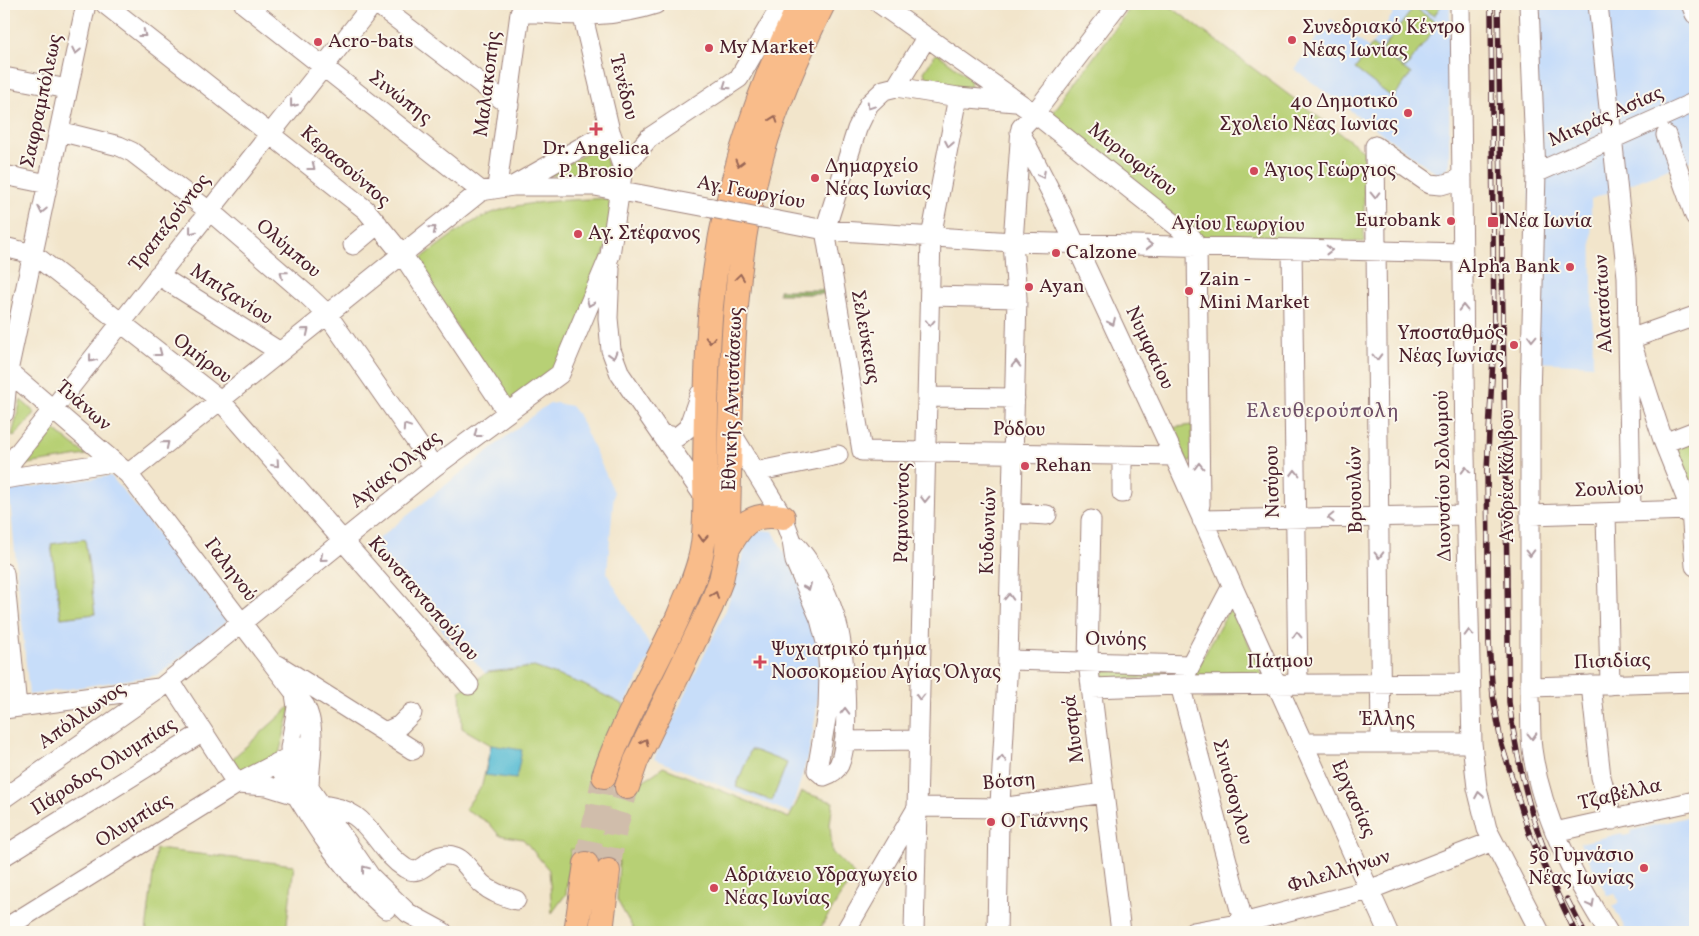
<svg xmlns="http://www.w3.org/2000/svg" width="1699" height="936" font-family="Vollkorn,serif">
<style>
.built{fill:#c7ddf9}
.green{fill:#b7d075;stroke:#807850}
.forest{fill:#91b266;stroke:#6e6848}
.water{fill:#55bbd3;stroke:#506d7f}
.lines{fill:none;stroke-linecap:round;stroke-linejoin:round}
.major-tunnel{stroke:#d0bdab;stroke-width:24;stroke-dasharray:24 12;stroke-linecap:butt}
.minor-casing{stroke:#9e827b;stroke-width:21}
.major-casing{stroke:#9e827b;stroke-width:26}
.minor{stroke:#fff;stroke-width:19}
.major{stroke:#f9bc8a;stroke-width:24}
.rail-casing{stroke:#4a1f2b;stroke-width:5.5}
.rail{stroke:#fbf7ec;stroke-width:4;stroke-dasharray:11;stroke-linecap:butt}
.minor-bridge-casing{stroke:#9e827b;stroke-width:21;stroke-linecap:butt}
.minor-bridge{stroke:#fff;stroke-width:19}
.oneway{stroke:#ae9aa0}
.oneway2{stroke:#996656}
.poi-dot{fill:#d1495b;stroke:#fbf7ec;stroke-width:2}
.labels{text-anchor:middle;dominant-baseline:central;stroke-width:4;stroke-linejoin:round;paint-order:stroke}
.poi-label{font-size:20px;fill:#4a1f2b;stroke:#fbf7ec;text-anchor:start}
.street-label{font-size:20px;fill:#4a1f2b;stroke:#fbf7ec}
.neighbourhood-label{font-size:21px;letter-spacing:1px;fill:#6f5068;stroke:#fbf7ec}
</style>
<rect width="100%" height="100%" fill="#fbf7ec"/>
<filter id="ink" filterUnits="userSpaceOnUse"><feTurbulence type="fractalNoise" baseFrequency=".02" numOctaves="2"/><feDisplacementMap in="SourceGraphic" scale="10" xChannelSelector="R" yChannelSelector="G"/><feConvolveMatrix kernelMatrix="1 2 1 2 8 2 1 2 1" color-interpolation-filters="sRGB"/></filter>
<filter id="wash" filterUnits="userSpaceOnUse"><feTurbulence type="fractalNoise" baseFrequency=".0096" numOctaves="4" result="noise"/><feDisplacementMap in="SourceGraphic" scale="20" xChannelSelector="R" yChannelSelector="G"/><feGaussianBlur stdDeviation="1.12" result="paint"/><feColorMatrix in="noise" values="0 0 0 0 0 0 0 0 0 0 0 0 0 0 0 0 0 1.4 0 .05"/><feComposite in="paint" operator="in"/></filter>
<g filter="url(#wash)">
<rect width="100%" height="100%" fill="#f2e5cb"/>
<path class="built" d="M1400 4H1450L1449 165 1440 176 1294 69 1331 19 1369 48Z
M1521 4H1695V159L1591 199 1593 365 1536 362Z
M556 403 571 406 579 416 614 492 607 574 653 651 624 705 582 684 534 667 485 673 468 654 459 651 373 543 541 409 550 404Z
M111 476 228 620 158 675 29 695 9 490Z
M760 530 773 531 798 580 808 601 818 648 820 676 816 714 809 752 791 813 654 759 726 610 749 537Z
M1695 815V932H1627L1613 906 1619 902 1615 893 1607 895 1580 843 1623 833 1624 836 1631 834 1630 831Z"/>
<path class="green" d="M1133 4H1167L1364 151V242L1206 240 1049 118Z
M1416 4H1442L1434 16Z
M1414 7 1438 24 1406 68 1382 50Z
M1372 45 1411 74 1393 98 1355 69Z
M938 54 970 78 971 86 968 89 959 88 926 78 924 72 935 55Z
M602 144 611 177 549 175Z
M612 198 607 245 563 365 508 408 416 262C437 247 459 228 483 217 516 200 574 200 612 198Z
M21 400 35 413 14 437 12 435Z
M1192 425V461H1187L1171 428Z
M52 428 86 455 21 465Z
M1695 439V507L1675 456 1678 447Z
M85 539 95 614 61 618 51 544Z
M1233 606 1262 675 1261 678H1197L1195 672 1230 608Z
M534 667 582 684 624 705 604 776C606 779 608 785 611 787 622 795 654 775 663 767L789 818 802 792 833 802 830 824 832 852 854 874 818 932H635L617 900 619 861 571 849 566 894 552 913 549 870 523 839 499 835 489 823 465 809 482 785 491 745 462 728 460 691 488 672Z
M1104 670 1166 672 1168 674V677L1103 680 1102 672Z
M292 705 279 754 240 771 232 759Z
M751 749 787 763 772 801 736 787Z
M156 849 294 865 286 932H146Z"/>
<path class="forest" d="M779 290H828V294H779Z"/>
<path class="water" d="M491 745 522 750 516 779 485 775Z"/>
</g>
<g filter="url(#ink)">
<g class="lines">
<path class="major-tunnel" d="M586 864 604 776
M608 871 615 830 627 787"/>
<defs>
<path id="minor" d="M105 4 366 210 402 254 507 412
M244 4 481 191
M377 4 509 105
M880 4 1042 119 1192 238 1197 246 1200 505
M1460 4 1465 455 1472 743 1477 788 1487 829 1540 932
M1529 4 1536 173 1530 397V699C1531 715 1530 733 1532 749 1541 815 1573 876 1608 932
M1598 4 1627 277 1631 512
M1691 4 1695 14
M538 13C579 16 617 17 656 4
M583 17 610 131 623 168
M4 77 68 89
M896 87 926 38
M1015 102 958 97 896 87 884 90 869 104 857 129 825 230 862 451 1174 456
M59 131 119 146 132 152 218 218 306 294 327 314 434 467
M1020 132 1053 196 1174 456 1388 932
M1666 135 1695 216
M1375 146 1381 743
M1375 146 1430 184 1441 185 1462 179
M1536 173 1695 102
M4 175 48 184
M513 186 610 131
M497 187 520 13H538L539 4
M763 218 825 230 1013 242 1463 253
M353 245 378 224
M4 247 33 254 220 400 469 685
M1292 249 1298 684
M610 268 608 318 611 350 620 374 705 498
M158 275 280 352
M931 296 1017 298
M1695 316 1630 339 1664 443 1691 510 1695 566
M4 370 8 371 128 474 305 706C318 730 309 761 309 788
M927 397 1015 398
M4 413 8 371 86 4
M731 432 783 517 792 541 795 561 820 619 827 646 829 674 828 708 817 770 824 776C830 774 836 771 839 765 851 739 845 645 835 617 826 589 813 563 792 541
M661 434 677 437 688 428 700 394
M1664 443 1695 431
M4 471 373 4
M755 472 838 455
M128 474 481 191 513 186H595L712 208
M4 479 113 462
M1122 493V455
M1012 513 1047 515
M1606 513 1610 685
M1530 515 1691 510
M1091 520 1088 662 1121 932
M1202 520 1467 515
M4 573 17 707
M1232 586 1180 685 1246 932
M1008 660 1189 665
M278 665 413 750
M170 681 237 784
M1591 685 1601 777 1613 820
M1530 687 1695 682
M1092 688 1180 685 1469 683
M295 694 297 707 290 748 296 769 370 876 408 913 443 932
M4 709 159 688
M385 732 400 725 412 713
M844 741 919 740
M1303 743H1472
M277 763C308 815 340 870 386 909
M237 784 267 786 296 795
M4 798 162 687 434 467 560 374 610 255 623 168 649 138 739 78 782 4
M323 805C334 807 345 809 355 816 375 830 384 855 405 868 426 880 430 847 456 857 466 861 473 876 482 884 492 893 503 896 516 900
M918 807 1000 808 1104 793
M1555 832 1695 801
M4 856 203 732
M4 929 237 784 291 756 311 742
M845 932 917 808
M914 932 931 237 958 97
M997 932 999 822 1008 660 1017 298 1013 242 1021 128 1034 114 1118 4
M1193 932 1243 923 1369 890 1493 841"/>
<path id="major" d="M727 550C742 523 751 512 783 517
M604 776C623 720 655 669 679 615 688 593 698 573 702 550 707 523 705 495 705 469 706 415 706 359 711 306 721 201 754 98 800 4
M627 787 636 761 711 606 721 580 727 552C732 420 726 282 762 154 777 102 799 52 823 4
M576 932 586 864
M601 932 608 871"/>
</defs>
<use href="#minor" class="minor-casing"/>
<use href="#major" class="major-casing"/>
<use href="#minor" class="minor"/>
<use href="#major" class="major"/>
<defs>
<path id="rail" d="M1491 4 1494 339 1487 470 1489 644 1493 696 1501 742 1529 833 1575 932
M1498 4 1509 702C1516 754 1527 807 1547 856
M1567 899 1584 932"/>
</defs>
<use href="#rail" class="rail-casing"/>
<use href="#rail" class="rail"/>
<defs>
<path id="minor-bridge" d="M712 208 763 218"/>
</defs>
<use href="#minor-bridge" class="minor-bridge-casing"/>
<use href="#minor-bridge" class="minor-bridge"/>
</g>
<defs><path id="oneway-chevron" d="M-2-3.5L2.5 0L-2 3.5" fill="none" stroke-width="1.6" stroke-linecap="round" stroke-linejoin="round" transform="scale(1.25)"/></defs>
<g class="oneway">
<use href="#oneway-chevron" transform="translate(143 34) rotate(38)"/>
<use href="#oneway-chevron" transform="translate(76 51) rotate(102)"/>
<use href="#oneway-chevron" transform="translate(726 86) rotate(145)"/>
<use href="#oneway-chevron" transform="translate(293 104) rotate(128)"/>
<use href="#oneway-chevron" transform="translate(870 106) rotate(124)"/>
<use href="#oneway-chevron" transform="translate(949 144) rotate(101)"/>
<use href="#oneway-chevron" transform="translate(312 167) rotate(38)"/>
<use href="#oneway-chevron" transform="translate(1042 175) rotate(63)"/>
<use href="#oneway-chevron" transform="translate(1375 195) rotate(89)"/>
<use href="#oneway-chevron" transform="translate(42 210) rotate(102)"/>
<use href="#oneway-chevron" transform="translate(433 229) rotate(-39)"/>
<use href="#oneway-chevron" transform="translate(192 231) rotate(128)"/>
<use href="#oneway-chevron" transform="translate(1149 245) rotate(1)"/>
<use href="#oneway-chevron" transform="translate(1329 250) rotate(1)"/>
<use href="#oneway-chevron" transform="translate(283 274) rotate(-139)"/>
<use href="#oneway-chevron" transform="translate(590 303) rotate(112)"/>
<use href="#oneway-chevron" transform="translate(1463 308) rotate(-91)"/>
<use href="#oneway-chevron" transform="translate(1112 322) rotate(65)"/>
<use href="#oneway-chevron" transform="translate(930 323) rotate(92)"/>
<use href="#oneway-chevron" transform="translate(306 331) rotate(-39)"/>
<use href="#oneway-chevron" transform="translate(1532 338) rotate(92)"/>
<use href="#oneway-chevron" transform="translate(159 353) rotate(37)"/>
<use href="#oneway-chevron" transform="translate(613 355) rotate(73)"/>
<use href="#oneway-chevron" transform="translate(1377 357) rotate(89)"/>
<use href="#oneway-chevron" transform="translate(92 359) rotate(128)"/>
<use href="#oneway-chevron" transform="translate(1016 364) rotate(-89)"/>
<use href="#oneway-chevron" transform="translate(406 427) rotate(-124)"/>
<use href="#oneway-chevron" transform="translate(477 434) rotate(143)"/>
<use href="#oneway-chevron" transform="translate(166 444) rotate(-39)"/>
<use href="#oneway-chevron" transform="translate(276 464) rotate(49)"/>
<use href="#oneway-chevron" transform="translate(1199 466) rotate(-91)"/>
<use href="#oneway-chevron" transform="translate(1466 470) rotate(-92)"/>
<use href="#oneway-chevron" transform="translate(1295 473) rotate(-91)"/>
<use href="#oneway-chevron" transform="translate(925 499) rotate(91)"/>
<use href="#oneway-chevron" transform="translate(1331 518) rotate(179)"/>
<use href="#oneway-chevron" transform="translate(1530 553) rotate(89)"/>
<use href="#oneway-chevron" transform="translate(1379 555) rotate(89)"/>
<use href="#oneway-chevron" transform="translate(323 558) rotate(141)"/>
<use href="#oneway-chevron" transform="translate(808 587) rotate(66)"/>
<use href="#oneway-chevron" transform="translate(1009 597) rotate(-88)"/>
<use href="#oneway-chevron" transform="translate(1469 633) rotate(-91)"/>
<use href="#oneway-chevron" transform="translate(1297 635) rotate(-91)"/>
<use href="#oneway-chevron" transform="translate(920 697) rotate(91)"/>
<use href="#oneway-chevron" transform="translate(845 711) rotate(-89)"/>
<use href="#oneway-chevron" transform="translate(1532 736) rotate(88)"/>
<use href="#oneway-chevron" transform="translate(1002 759) rotate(-87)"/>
<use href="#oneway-chevron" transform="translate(1479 795) rotate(-100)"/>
<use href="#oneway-chevron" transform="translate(365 869) rotate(-127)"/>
<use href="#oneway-chevron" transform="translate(1591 904) rotate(62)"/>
</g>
<g class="oneway2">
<use href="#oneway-chevron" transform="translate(774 119) rotate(-71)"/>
<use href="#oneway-chevron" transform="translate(739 163) rotate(105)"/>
<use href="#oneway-chevron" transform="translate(740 277) rotate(-82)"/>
<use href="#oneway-chevron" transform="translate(710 340) rotate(92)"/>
<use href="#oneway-chevron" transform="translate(703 538) rotate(94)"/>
<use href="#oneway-chevron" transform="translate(715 595) rotate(-69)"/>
<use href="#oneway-chevron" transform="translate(645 742) rotate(-64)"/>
</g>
</g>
<g class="poi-dot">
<circle cx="1292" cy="40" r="5"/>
<circle cx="318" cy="42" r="5"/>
<circle cx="709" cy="48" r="5"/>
<circle cx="1408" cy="113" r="5"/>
<path d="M593.5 121.5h5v5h5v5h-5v5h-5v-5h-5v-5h5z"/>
<circle cx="1254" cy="171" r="5"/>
<circle cx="815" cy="178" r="5"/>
<circle cx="1451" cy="221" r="5"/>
<rect x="1487" y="216" width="12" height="12" rx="2.5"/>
<circle cx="578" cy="234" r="5"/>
<circle cx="1056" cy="253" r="5"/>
<circle cx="1570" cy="267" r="5"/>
<circle cx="1029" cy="287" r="5"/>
<circle cx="1189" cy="291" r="5"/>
<circle cx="1514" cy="345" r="5"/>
<circle cx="1025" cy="466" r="5"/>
<path d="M757.5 654.5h5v5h5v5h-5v5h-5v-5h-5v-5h5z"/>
<circle cx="991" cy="822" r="5"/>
<circle cx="1644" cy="868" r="5"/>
<circle cx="714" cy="888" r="5"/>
</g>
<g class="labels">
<g class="poi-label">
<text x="1302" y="28">Συνεδριακό Κέντρο<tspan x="1302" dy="23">Νέας Ιωνίας</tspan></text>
<text x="328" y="42">Acro-bats</text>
<text x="719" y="48">My Market</text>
<text x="1398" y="102" text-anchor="end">4ο Δημοτικό<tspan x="1398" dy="23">Σχολείο Νέας Ιωνίας</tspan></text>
<text x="596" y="149" text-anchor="middle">Dr. Angelica<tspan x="596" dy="23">P. Brosio</tspan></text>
<text x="825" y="167">Δημαρχείο<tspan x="825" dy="23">Νέας Ιωνίας</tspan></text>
<text x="1264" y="171">Άγιος Γεώργιος</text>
<text x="1441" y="221" text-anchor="end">Eurobank</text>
<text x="1504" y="222">Νέα Ιωνία</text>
<text x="588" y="234">Αγ. Στέφανος</text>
<text x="1066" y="253">Calzone</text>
<text x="1560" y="267" text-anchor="end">Alpha Bank</text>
<text x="1199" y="280">Zain -<tspan x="1199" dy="23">Mini Market</tspan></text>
<text x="1039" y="287">Ayan</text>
<text x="1504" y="334" text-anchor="end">Υποσταθμός<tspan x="1504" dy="23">Νέας Ιωνίας</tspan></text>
<text x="1035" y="466">Rehan</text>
<text x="771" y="650">Ψυχιατρικό τμήμα<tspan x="771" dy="23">Νοσοκομείου Αγίας Όλγας</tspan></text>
<text x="1001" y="822">Ο Γιάννης</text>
<text x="1634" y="856" text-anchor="end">5ο Γυμνάσιο<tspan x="1634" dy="23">Νέας Ιωνίας</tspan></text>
<text x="724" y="876">Αδριάνειο Υδραγωγείο<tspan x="724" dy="23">Νέας Ιωνίας</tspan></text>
</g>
<g class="street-label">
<text transform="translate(488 84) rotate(-83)">Μαλακοπής</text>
<text transform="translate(623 87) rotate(76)">Τενέδου</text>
<text transform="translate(400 98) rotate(38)">Σινώπης</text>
<text transform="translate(42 101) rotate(-78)">Σαφραμπόλεως</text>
<text transform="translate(1606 117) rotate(-24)">Μικράς Ασίας</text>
<text transform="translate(1132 160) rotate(38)">Μυριοφύτου</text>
<text transform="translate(345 167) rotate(41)">Κερασούντος</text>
<text transform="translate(751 193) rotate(11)">Αγ. Γεωργίου</text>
<text transform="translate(170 223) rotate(-52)">Τραπεζούντος</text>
<text transform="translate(1238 225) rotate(1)">Αγίου Γεωργίου</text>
<text transform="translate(288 249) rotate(41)">Ολύμπου</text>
<text transform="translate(231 295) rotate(33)">Μπιζανίου</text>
<text transform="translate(1604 304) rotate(-93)">Αλατσάτων</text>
<text transform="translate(865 337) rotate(80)">Σελεύκειας</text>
<text transform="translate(1149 348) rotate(65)">Νυμφαίου</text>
<text transform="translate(202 359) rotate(38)">Ομήρου</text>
<text transform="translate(733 399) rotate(-88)">Εθνικής Αντιστάσεως</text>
<text transform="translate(83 406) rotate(41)">Τυάνων</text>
<text transform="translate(1019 430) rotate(1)">Ρόδου</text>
<text transform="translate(396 470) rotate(-39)">Αγίας Όλγας</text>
<text transform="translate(1444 476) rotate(-91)">Διονυσίου Σολωμού</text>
<text transform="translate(1508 476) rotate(-90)">Ανδρέα Κάλβου</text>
<text transform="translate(1273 482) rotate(-91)">Νισύρου</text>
<text transform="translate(1356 490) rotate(-91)">Βρυουλών</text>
<text transform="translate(1609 490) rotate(-2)">Σουλίου</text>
<text transform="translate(903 513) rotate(-89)">Ραμνούντος</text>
<text transform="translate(989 531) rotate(-88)">Κυδωνιών</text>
<text transform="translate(230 570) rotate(53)">Γαληνού</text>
<text transform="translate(423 599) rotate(49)">Κωνσταντοπούλου</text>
<text transform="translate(1116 640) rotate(1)">Οινόης</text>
<text transform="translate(1280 662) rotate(-1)">Πάτμου</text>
<text transform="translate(1612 662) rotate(-2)">Πισιδίας</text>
<text transform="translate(82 716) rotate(-35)">Απόλλωνος</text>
<text x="1388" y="720">Έλλης</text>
<text transform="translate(1074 729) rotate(-97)">Μυστρά</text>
<text transform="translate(104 767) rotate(-32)">Πάροδος Ολυμπίας</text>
<text transform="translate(1009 782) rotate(-5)">Βότση</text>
<text transform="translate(1232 792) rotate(75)">Σινιόσογλου</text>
<text transform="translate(1620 795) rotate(-13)">Τζαβέλλα</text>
<text transform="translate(1353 799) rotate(66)">Εργασίας</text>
<text transform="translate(134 821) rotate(-32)">Ολυμπίας</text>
<text transform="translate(1339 872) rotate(-17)">Φιλελλήνων</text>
</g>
<g class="neighbourhood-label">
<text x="1323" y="411">Ελευθερούπολη</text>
</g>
</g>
<rect width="1699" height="936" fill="none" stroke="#fbf7ec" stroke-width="20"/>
</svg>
